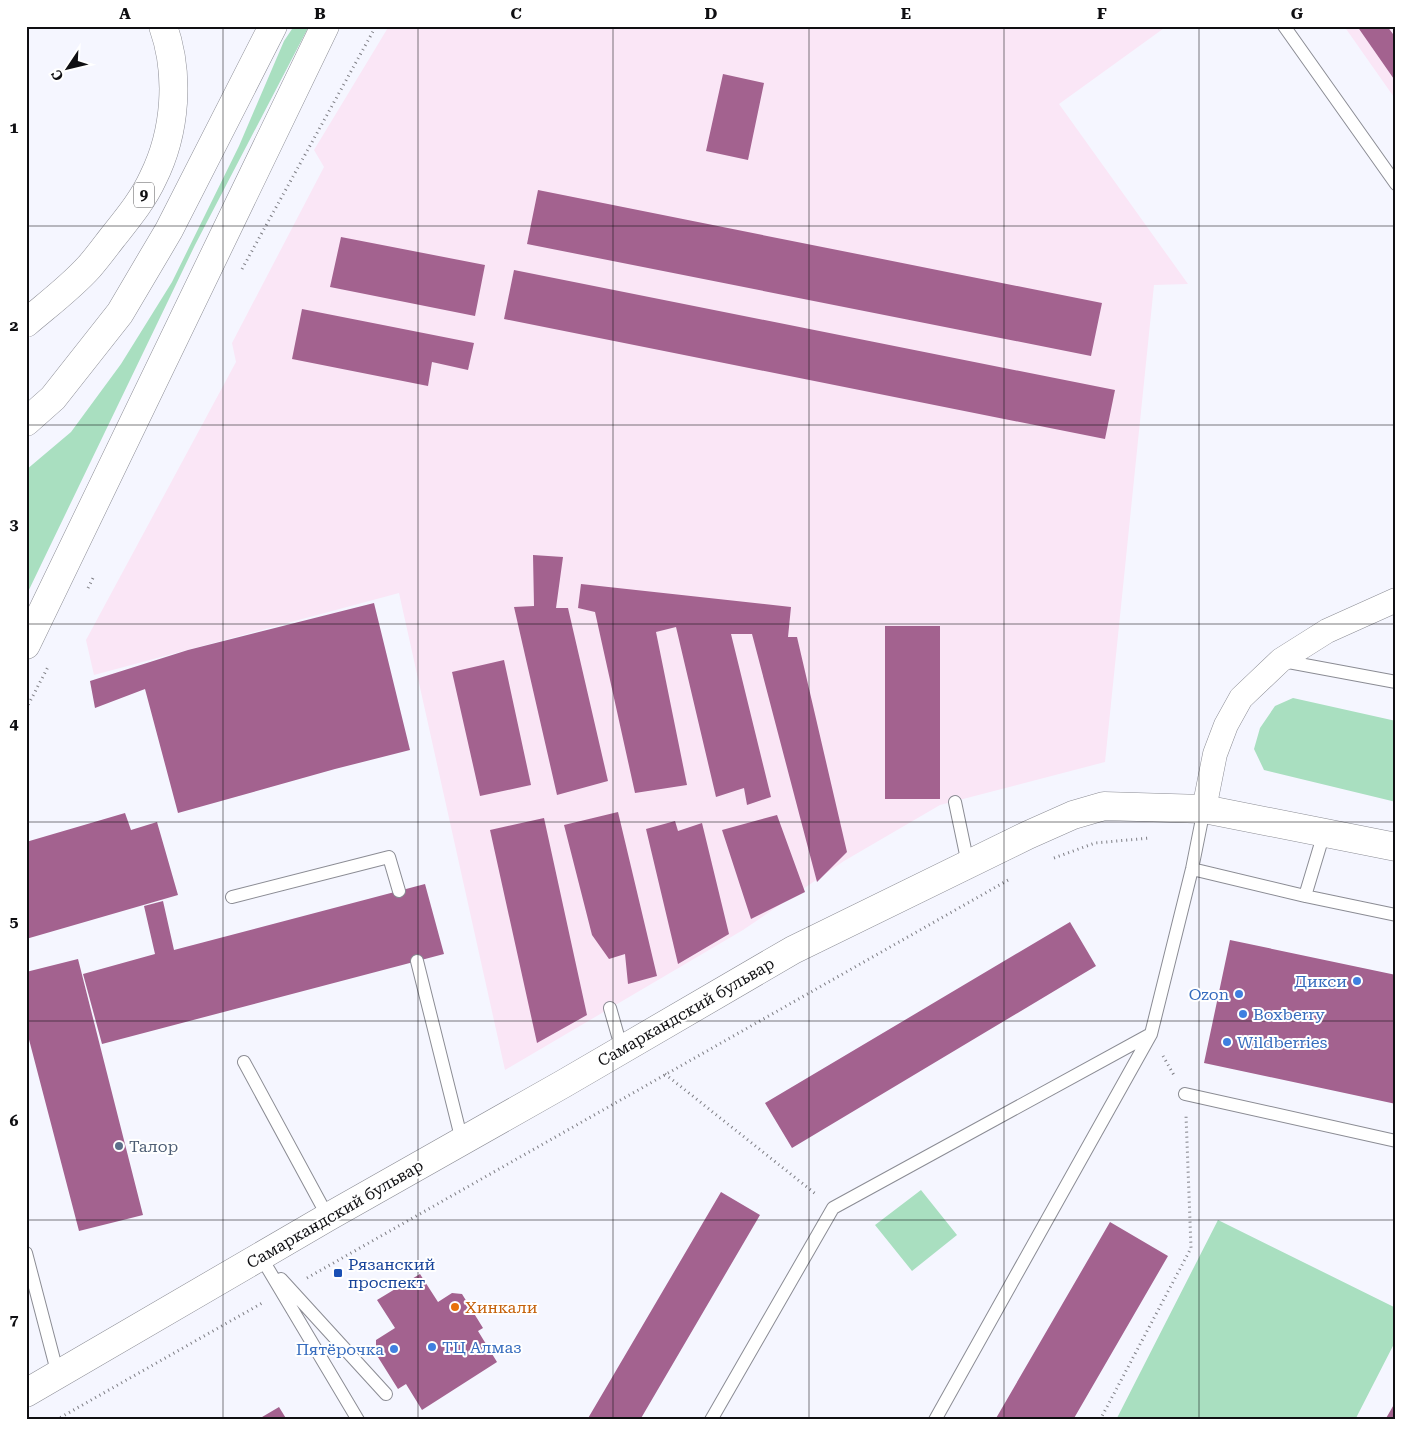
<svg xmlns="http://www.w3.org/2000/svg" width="1422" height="1446" font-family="'Roboto Serif',serif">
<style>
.industrial{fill:#fae6f6}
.green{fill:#a9dfc0}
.building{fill:#a3628f}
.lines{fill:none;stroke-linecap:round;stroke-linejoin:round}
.lane-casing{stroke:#8b8c94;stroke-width:14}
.street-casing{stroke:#8b8c94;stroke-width:25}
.secondary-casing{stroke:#8b8c94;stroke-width:29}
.primary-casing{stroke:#8b8c94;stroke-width:29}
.path{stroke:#7e7e84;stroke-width:3;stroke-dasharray:1 4;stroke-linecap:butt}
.lane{stroke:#fff;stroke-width:12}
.street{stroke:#fff;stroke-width:24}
.secondary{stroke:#fff;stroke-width:28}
.primary{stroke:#fff;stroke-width:28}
.grid{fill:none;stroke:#0f0f12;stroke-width:1;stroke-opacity:0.55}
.shop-dot{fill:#3f7fe0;stroke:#fff;stroke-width:2}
.service-dot{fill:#5c6f8a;stroke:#fff;stroke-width:2}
.transit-dot{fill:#1a4fb4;stroke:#fff;stroke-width:2}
.food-dot{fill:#e8710a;stroke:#fff;stroke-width:2}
.labels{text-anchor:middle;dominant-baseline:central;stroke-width:4;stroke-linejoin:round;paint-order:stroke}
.shield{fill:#fff;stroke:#575759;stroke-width:1}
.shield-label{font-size:15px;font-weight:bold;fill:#0f0f12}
.shop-label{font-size:16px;fill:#366cbe;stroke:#fff;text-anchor:end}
.street-label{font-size:16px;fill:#0f0f12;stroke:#fff}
.service-label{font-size:16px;fill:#4e5e75;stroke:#fff;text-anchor:start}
.transit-label{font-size:16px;fill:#164399;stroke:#fff;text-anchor:start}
.food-label{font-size:16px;fill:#c56008;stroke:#fff;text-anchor:start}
.neatline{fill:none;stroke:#0f0f12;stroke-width:2}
.grid-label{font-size:16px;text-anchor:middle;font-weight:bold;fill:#0f0f12}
</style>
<rect width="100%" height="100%" fill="#f5f6ff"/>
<path class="industrial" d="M389 26H1167L1059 104 1188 284 1154 285 1105 762 940 805 844 861 743 930 505 1070 399 593 94 675 86 640 236 362 232 343 324 167 314 150Z
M1344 26H1396V100Z"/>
<path class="green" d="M294 26H309L195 245 26 596V470L71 432 121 364 172 282 239 146 284 41Z
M1293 698 1396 721V802L1264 770 1254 749 1260 728 1275 706Z
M921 1190 957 1235 912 1271 875 1225Z
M1218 1220 1396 1308V1340L1355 1420H1116Z"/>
<path class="building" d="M1357 26H1387L1396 38V82Z
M723 74 764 83 748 160 706 151Z
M538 190 1102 303 1091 356 527 244Z
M341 237 485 265 475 316 330 287Z
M514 270 1115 390 1105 439 504 319Z
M302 309 474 343 468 370 432 362 428 386 292 359Z
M533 555 563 557 556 608H568L608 781 557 795 514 607 534 606Z
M581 584 791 607 788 637H797L847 852 817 882 752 634H731L771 797 747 805 744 788 716 797 676 627 656 632 687 785 635 793 595 612 578 608Z
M374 603 410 750 335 769 178 813 145 689 95 708 90 681 188 650Z
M885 626H940V799H885Z
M504 660 531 785 480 796 452 672Z
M618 812 657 976 628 984 625 954 609 959 592 935 564 825Z
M125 813 131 830 157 822 178 895 26 939V842Z
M777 815 805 892 751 919 722 830Z
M544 818 587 1015 537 1043 490 830Z
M675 821 678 831 702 823 729 934 678 964 646 829Z
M425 884 444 954 102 1044 83 974 155 954 144 906 163 901 174 950Z
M1070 922 1096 966 792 1148 765 1103Z
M1230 940 1396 975V1104L1204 1063Z
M78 959 143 1215 79 1231 26 1028V972Z
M721 1192 760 1215 640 1420H587Z
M1110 1222 1168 1256 1073 1420H995Z
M420 1274 438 1302 452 1293 462 1294 483 1328 478 1331 497 1362 422 1410 406 1384 398 1389 376 1354V1340L395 1328 377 1300Z
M1396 1401V1420H1385Z
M279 1407 287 1420H257Z"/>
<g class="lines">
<defs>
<path id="lane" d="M1284 26 1396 184
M1283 661 1396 682
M955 802 968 864
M1324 833 1305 896 1396 915
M1192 869 1305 896
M232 897 389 857 399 891
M417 961 462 1141
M610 1008 622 1050
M244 1062 328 1217
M1185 1094 1396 1141
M26 1253 58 1375
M261 1257 358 1420
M281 1279 386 1394
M711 1420 833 1208 1151 1034
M935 1420 1151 1034 1192 869 1204 809"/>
<path id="street" d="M1204 809 1215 754 1226 725 1241 698 1281 660 1327 631 1396 600"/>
<path id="secondary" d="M26 1393 328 1217 563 1084 793 950 1028 835 1073 815 1104 806 1204 809 1396 847"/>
<path id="primary" d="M26 323C47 305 70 288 89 267 97 258 105 247 112 238 127 219 143 200 153 178 176 132 180 74 163 26
M26 422 53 398 120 313 169 230 273 26
M26 645 325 26"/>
</defs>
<use href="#lane" class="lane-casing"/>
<use href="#street" class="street-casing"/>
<use href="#secondary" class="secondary-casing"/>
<use href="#primary" class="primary-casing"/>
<path class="path" d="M242 269 376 26
M88 588 94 576
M26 709 49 665
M1054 858 1095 843 1150 838
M1163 1056 1175 1077
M665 1074 817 1195
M307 1278 1010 879
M56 1420 264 1302
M1100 1420 1191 1248 1186 1115"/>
<use href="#lane" class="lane"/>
<use href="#street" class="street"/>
<use href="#secondary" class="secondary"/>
<use href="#primary" class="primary"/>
</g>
<path class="grid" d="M223 26V1420M418 26V1420M613 26V1420M809 26V1420M1004 26V1420M1199 26V1420M26 226H1396M26 425H1396M26 624H1396M26 822H1396M26 1021H1396M26 1220H1396"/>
<g class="shop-dot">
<circle cx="1357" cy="981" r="5"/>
<circle cx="1239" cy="994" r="5"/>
<circle cx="1243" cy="1014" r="5"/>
<circle cx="1227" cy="1042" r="5"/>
<circle cx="432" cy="1347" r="5"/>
<circle cx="394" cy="1349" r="5"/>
</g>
<circle class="service-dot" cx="119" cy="1146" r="5"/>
<rect class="transit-dot" x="333" y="1268" width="10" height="10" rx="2.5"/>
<circle class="food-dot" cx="455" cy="1307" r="5"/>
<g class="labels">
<rect class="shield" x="134" y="182.5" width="20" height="25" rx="4"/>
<g class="shield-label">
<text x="144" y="195">9</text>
</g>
<g class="shop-label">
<text x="1347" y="981">Дикси</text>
<text x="1229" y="994">Ozon</text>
<text x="1253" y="1014" text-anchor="start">Boxberry</text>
<text x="1237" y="1042" text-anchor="start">Wildberries</text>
<text x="442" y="1347" text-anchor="start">ТЦ Алмаз</text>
<text x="384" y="1349">Пятёрочка</text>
</g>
<g class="street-label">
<text transform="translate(686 1012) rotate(-30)">Самаркандский бульвар</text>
<text transform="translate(335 1214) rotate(-30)">Самаркандский бульвар</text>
</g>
<g class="service-label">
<text x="129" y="1146">Талор</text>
</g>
<g class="transit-label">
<text x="348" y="1264">Рязанский<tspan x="348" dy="18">проспект</tspan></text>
</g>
<g class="food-label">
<text x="465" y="1307">Хинкали</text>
</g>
</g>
<rect width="1422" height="1446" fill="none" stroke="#ffffff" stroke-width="55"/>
<g transform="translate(68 68) rotate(235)" stroke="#ffffff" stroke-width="4" paint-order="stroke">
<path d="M0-4L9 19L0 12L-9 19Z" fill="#0f0f12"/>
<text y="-8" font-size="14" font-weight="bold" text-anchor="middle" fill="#0f0f12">С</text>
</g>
<rect x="28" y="28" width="1366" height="1390" class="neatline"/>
<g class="grid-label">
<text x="125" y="19">A</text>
<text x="320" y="19">B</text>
<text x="516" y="19">C</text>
<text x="711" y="19">D</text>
<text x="906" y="19">E</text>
<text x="1102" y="19">F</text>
<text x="1297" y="19">G</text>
<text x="14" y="133">1</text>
<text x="14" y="331">2</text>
<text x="14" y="530">3</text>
<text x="14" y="729">4</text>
<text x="14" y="927">5</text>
<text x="14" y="1126">6</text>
<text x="14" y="1325">7</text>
</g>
</svg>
